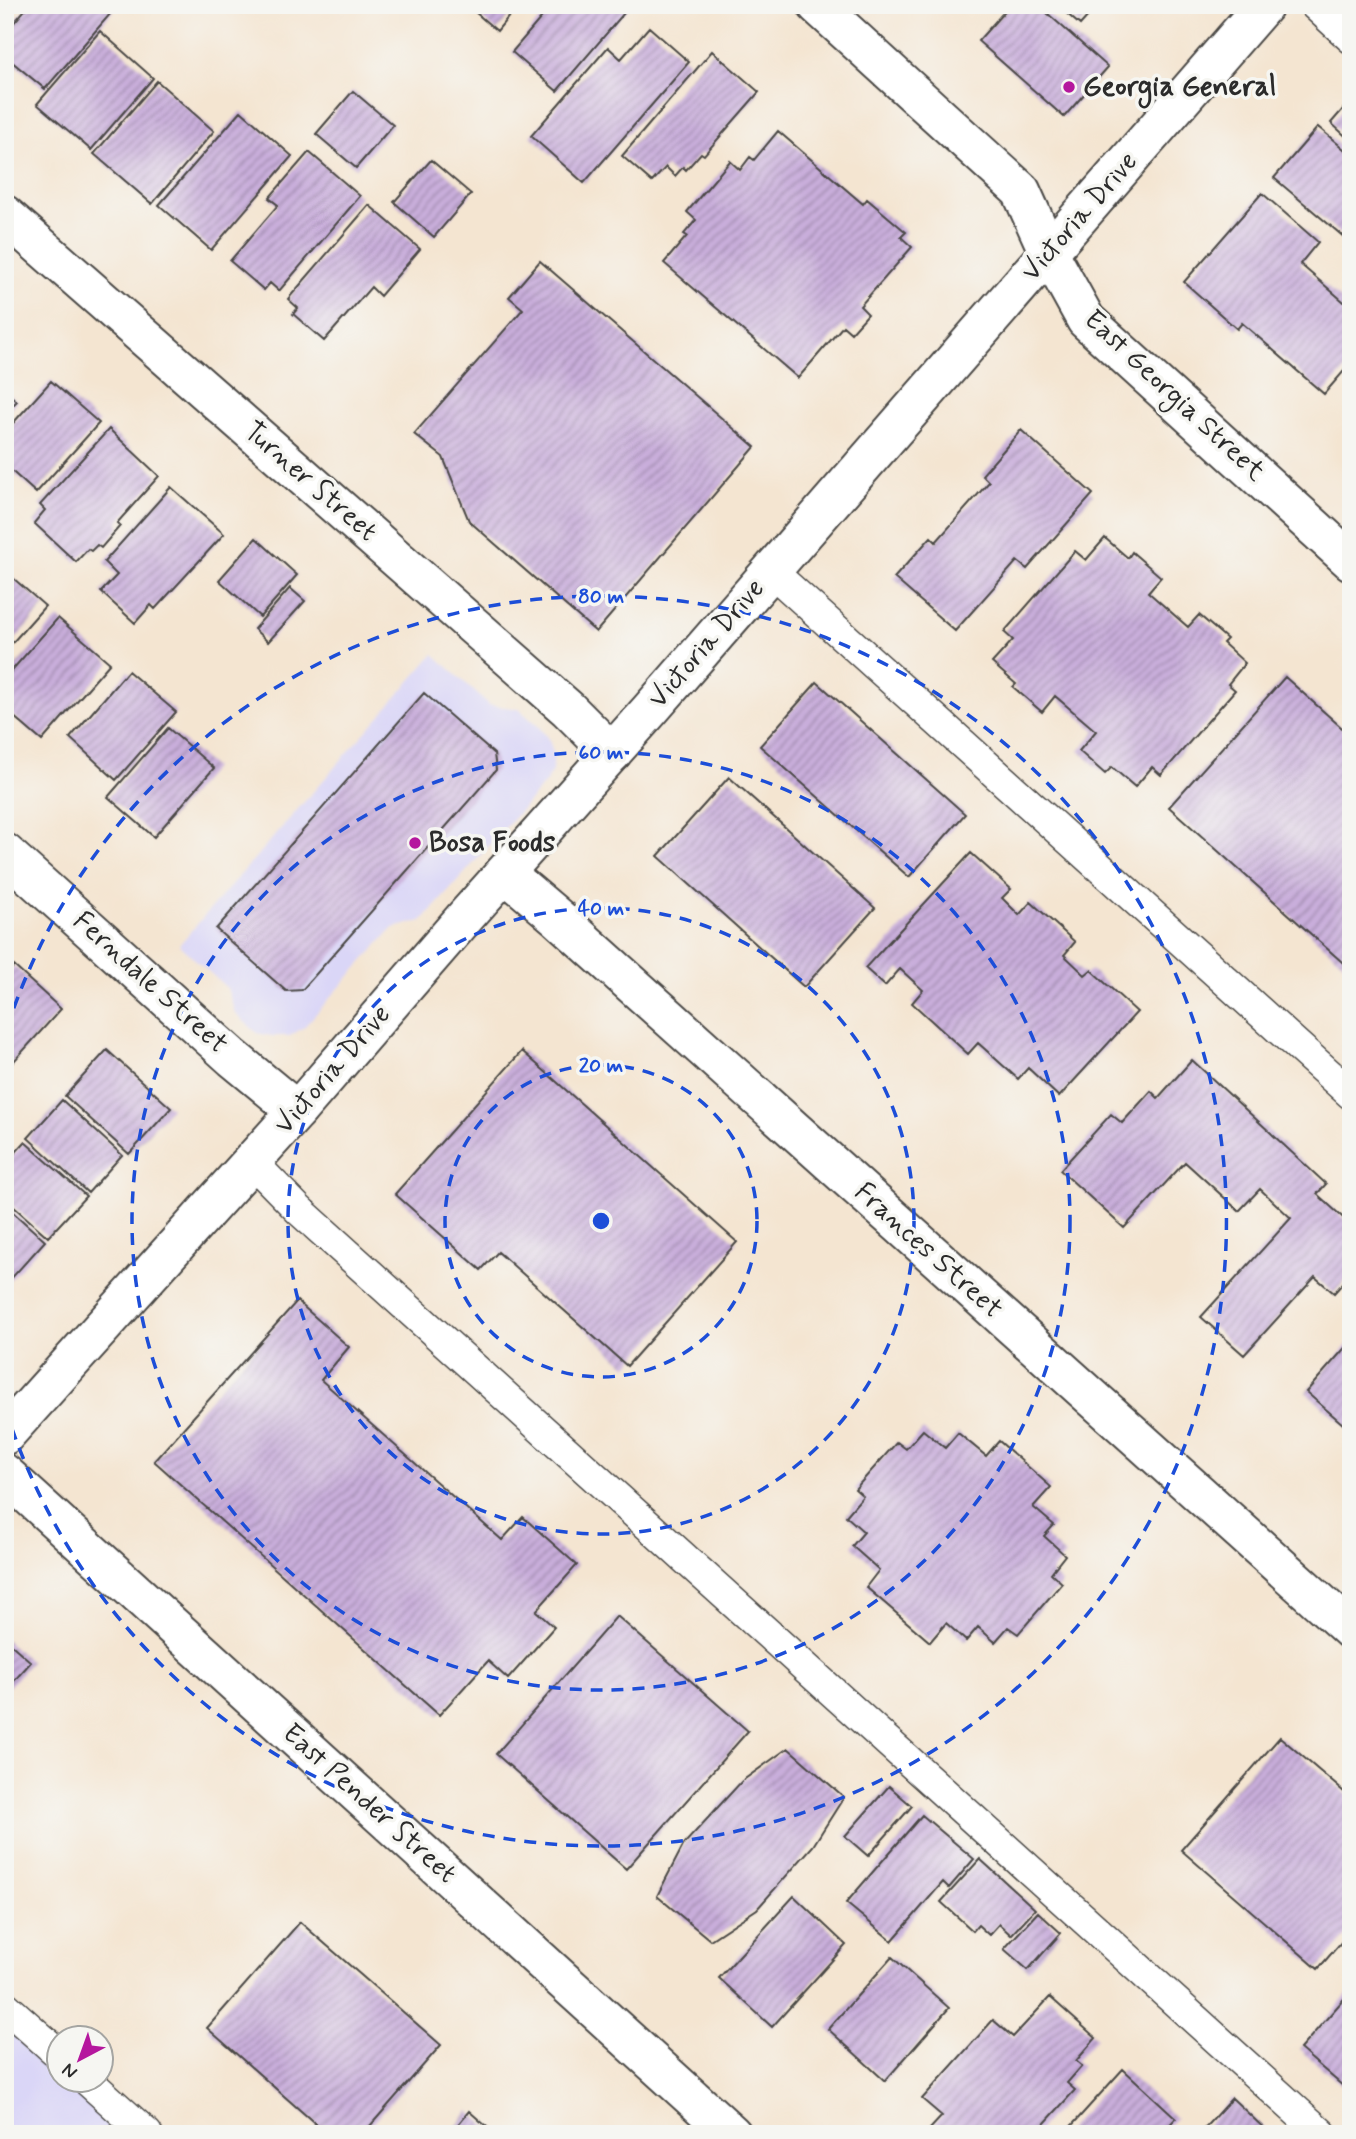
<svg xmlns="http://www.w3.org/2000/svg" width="1356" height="2139" font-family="Mynerve,sans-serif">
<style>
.built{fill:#dad6f7}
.building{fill:url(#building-hatch)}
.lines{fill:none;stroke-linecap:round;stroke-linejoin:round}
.service-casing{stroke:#494744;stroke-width:33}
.minor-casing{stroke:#494744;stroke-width:42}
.tertiary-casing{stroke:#494744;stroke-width:42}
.service{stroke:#fff;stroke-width:30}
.minor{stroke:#fff;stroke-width:38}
.tertiary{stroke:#fff;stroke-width:38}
.ring{fill:none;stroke:#1d4ed8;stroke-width:3.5;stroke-dasharray:12 9}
.poi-dot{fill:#b5179e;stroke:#f6f6f2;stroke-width:2.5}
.labels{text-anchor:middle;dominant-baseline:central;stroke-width:7;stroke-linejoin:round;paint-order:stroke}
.poi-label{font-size:28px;font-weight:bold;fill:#2b2b2b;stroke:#f6f6f2;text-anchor:start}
.street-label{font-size:28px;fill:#2b2b2b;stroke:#f6f6f2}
.centre{fill:#1d4ed8;stroke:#f6f6f2;stroke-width:3.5}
.ring-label{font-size:21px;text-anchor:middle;font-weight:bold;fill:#1d4ed8;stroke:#f6f6f2;stroke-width:7;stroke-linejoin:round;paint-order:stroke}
</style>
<defs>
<pattern id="building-hatch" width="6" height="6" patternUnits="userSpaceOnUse" patternTransform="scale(1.75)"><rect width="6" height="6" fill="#c9aedb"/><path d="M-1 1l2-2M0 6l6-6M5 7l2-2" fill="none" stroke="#a38eb2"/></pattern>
</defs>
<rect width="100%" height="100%" fill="#f6f6f2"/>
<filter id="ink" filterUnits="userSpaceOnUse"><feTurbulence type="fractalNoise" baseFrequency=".0143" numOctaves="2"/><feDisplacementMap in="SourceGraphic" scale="14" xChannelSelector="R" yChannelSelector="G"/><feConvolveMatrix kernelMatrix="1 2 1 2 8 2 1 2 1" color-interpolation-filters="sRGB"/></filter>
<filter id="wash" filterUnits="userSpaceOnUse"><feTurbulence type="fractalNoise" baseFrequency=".00686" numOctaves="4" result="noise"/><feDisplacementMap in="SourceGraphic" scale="28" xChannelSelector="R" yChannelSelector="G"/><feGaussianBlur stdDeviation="1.57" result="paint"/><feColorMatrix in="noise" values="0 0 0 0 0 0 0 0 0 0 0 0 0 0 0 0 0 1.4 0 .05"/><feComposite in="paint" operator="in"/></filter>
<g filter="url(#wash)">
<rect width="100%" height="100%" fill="#f4e5d1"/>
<path class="built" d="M434 654 489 705 519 709 539 727 549 740 554 755 552 771 545 783 422 921 393 928 304 1027 290 1036H272L257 1033 235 1013 227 988 179 945Z
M5 2006 59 2055 60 2080H87L147 2134H5Z"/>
<g id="blocks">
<path class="building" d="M29 5H118L45 89 5 56V33Z
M467 5H518L497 31Z
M552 5H631L557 91 512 52Z
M1010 5H1038L1108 67 1064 117 978 41Z
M1057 5H1098L1080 25Z
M649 27 689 62 584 183 531 136 608 47 621 59Z
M100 31 153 78 91 150 37 104Z
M712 51 759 92 704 155 701 153 686 170 683 167 675 176 666 167 652 182 622 156Z
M157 81 214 131 152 204 94 154Z
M353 91 393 125 356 168 316 134Z
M1351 100V141L1331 123Z
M241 111 292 156 211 250 159 205Z
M1318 127 1351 155V243L1274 178Z
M778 131 863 204 867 199 906 232 901 237 912 247 860 306 868 314 851 333 843 326 798 378 664 263 687 236 684 234 696 220 687 212 730 161 740 170 750 157 754 160Z
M309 152 360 196 279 291 270 283 264 290 230 261 278 205 269 198Z
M431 160 471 194 434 237 394 202Z
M1262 193 1318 242 1300 264 1351 308V363L1324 394 1242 323 1237 329 1184 282Z
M369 205 420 249 380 296 371 287 324 341 293 314 298 308 288 299Z
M540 261 755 447 596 632 469 521 443 457 414 434 523 309 509 297Z
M51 381 99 423 36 493 5 465V432Z
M5 391 17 401 5 413Z
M109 429 159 476 117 523 120 526 101 548 97 545 91 551 88 549 76 562 34 523 45 510 40 505Z
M1021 430 1093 494 1027 569 1017 561 955 631 894 578 931 537 936 542 989 482 982 475Z
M171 487 224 534 155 609 151 605 135 623 101 592 117 575 104 562Z
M256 538 297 575 260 617 219 580Z
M1105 538 1128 558 1132 552 1161 577 1148 592 1188 627 1199 615 1227 639 1223 643 1245 663 1228 684 1235 690 1161 775 1152 767 1135 787 1112 767 1105 774 1079 751 1096 731 1055 696 1042 712 1013 687 1016 684 992 663 1013 640 1004 632 1075 551 1086 560Z
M5 571 45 606 5 651Z
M290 588 305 601 268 642 254 629Z
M58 618 110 663 42 741 5 709V678Z
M128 671 176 712 116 780 70 738Z
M1285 677 1351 736V970L1169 807Z
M817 682 965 814 909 877 760 746Z
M424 693 494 754 496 770 302 990 286 991 216 929Z
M168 728 214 768 154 837 108 797Z
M729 777 875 908 804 987 658 856Z
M971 853 1011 889 1002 898 1019 915 1031 902 1075 942 1064 955 1085 975 1091 970 1137 1012 1059 1097 1028 1068 1018 1079 978 1043 968 1054 912 1003 923 990 900 969 885 986 865 968Z
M14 966 61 1009 5 1071V976Z
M107 1050 171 1108 129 1154 65 1096Z
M522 1051 737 1242 627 1366 498 1252 481 1270 395 1194Z
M1192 1060 1326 1184 1317 1194 1351 1225V1274L1334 1293 1315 1277 1244 1355 1201 1317 1291 1218 1260 1189 1239 1211 1185 1162 1124 1228 1060 1170 1111 1114 1122 1123 1151 1091 1158 1098Z
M62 1100 122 1155 88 1193 28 1138Z
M25 1142 86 1196 48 1237 5 1199V1164Z
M5 1205 45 1241 8 1282 5 1280Z
M297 1301 349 1347 321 1380 502 1540 523 1517 577 1565 536 1611 554 1627 508 1679 488 1661 439 1715 154 1461Z
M1351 1341V1431L1306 1392Z
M923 1430 945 1448 958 1433 986 1456 999 1441 1051 1487 1033 1507 1054 1525 1044 1536 1065 1555 1051 1573 1062 1583 1018 1634 1008 1627 995 1642 978 1627 966 1641 946 1623 930 1642 866 1587 879 1570 852 1546 864 1532 846 1516 863 1496 855 1489 897 1442 906 1449Z
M617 1616 748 1731 626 1869 496 1754Z
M5 1639 31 1662 5 1691Z
M1280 1737 1351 1798V1931L1318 1969 1181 1850Z
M788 1748 844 1797 813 1846 757 1909 710 1940 657 1896 684 1844 742 1781Z
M889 1786 912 1806 868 1856 845 1836Z
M922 1815 974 1859 949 1888 943 1882 892 1941 846 1903Z
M980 1859 1035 1909 1011 1935 999 1924 989 1935 978 1925 973 1931 941 1902Z
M794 1896 846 1945 772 2027 719 1978Z
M1038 1912 1061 1933 1028 1970 1004 1949Z
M300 1922 441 2045 363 2134H327L207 2028Z
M892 1957 949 2008 885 2081 828 2029Z
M1351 1991V2093L1300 2049Z
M1050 1997 1096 2038 1076 2061 1082 2066 1067 2083 1075 2090 1035 2134H930L928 2131 942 2116 922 2099 993 2020 1013 2037Z
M1123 2069 1176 2118 1161 2134H1064Z
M1232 2098 1270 2134H1199Z
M469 2111 495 2134H450Z"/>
</g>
</g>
<g filter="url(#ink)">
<use href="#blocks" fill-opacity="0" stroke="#494744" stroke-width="2"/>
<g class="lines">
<defs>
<path id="service" d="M1315 5 1351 38
M771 571 1351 1094
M252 1162 299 1210 1322 2134
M5 2006 60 2055
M87 2080 147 2134"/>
<path id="minor" d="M817 5 1021 191 1049 253 1086 320 1351 561
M5 215 568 709 612 753
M5 853 233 1058 297 1111
M505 873 558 918 1351 1630
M5 1474 732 2134"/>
<path id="tertiary" d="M5 1435 297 1111 466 916 650 710 1264 5"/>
</defs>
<use href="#service" class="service-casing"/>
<use href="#minor" class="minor-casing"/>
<use href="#tertiary" class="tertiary-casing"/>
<use href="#service" class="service"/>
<use href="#minor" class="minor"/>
<use href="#tertiary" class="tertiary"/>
</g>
</g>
<g class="ring">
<circle cx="601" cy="1221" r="156"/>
<circle cx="601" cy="1221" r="313"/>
<circle cx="601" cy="1221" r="469"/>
<path d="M7 1028A625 625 0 1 1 7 1414"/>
</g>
<g class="poi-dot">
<circle cx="1069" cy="87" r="7"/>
<circle cx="415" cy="843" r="7"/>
</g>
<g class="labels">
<g class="poi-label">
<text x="1083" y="87">Georgia General</text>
<text x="429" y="843">Bosa Foods</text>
</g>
<g class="street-label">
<text transform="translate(1080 217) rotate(-49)">Victoria Drive</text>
<text transform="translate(1174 396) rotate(43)">East Georgia Street</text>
<text transform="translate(310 482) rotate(41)">Turner Street</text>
<text transform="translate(707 644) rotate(-49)">Victoria Drive</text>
<text transform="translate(150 983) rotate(42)">Ferndale Street</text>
<text transform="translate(333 1070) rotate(-49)">Victoria Drive</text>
<text transform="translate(928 1251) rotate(42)">Frances Street</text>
<text transform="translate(369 1804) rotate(42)">East Pender Street</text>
</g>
</g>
<circle cx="601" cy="1221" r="10" class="centre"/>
<g class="ring-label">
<text x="601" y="603">80 m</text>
<text x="601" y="759">60 m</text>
<text x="601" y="915">40 m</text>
<text x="601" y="1072">20 m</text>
</g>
<rect width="1356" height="2139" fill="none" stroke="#f6f6f2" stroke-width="28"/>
<g transform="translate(80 2059) rotate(221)"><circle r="33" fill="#f6f6f2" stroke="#a5a5a2" stroke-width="2"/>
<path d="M0-5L12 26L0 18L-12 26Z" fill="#b5179e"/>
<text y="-10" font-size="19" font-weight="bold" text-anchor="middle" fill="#2b2b2b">N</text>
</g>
</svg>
